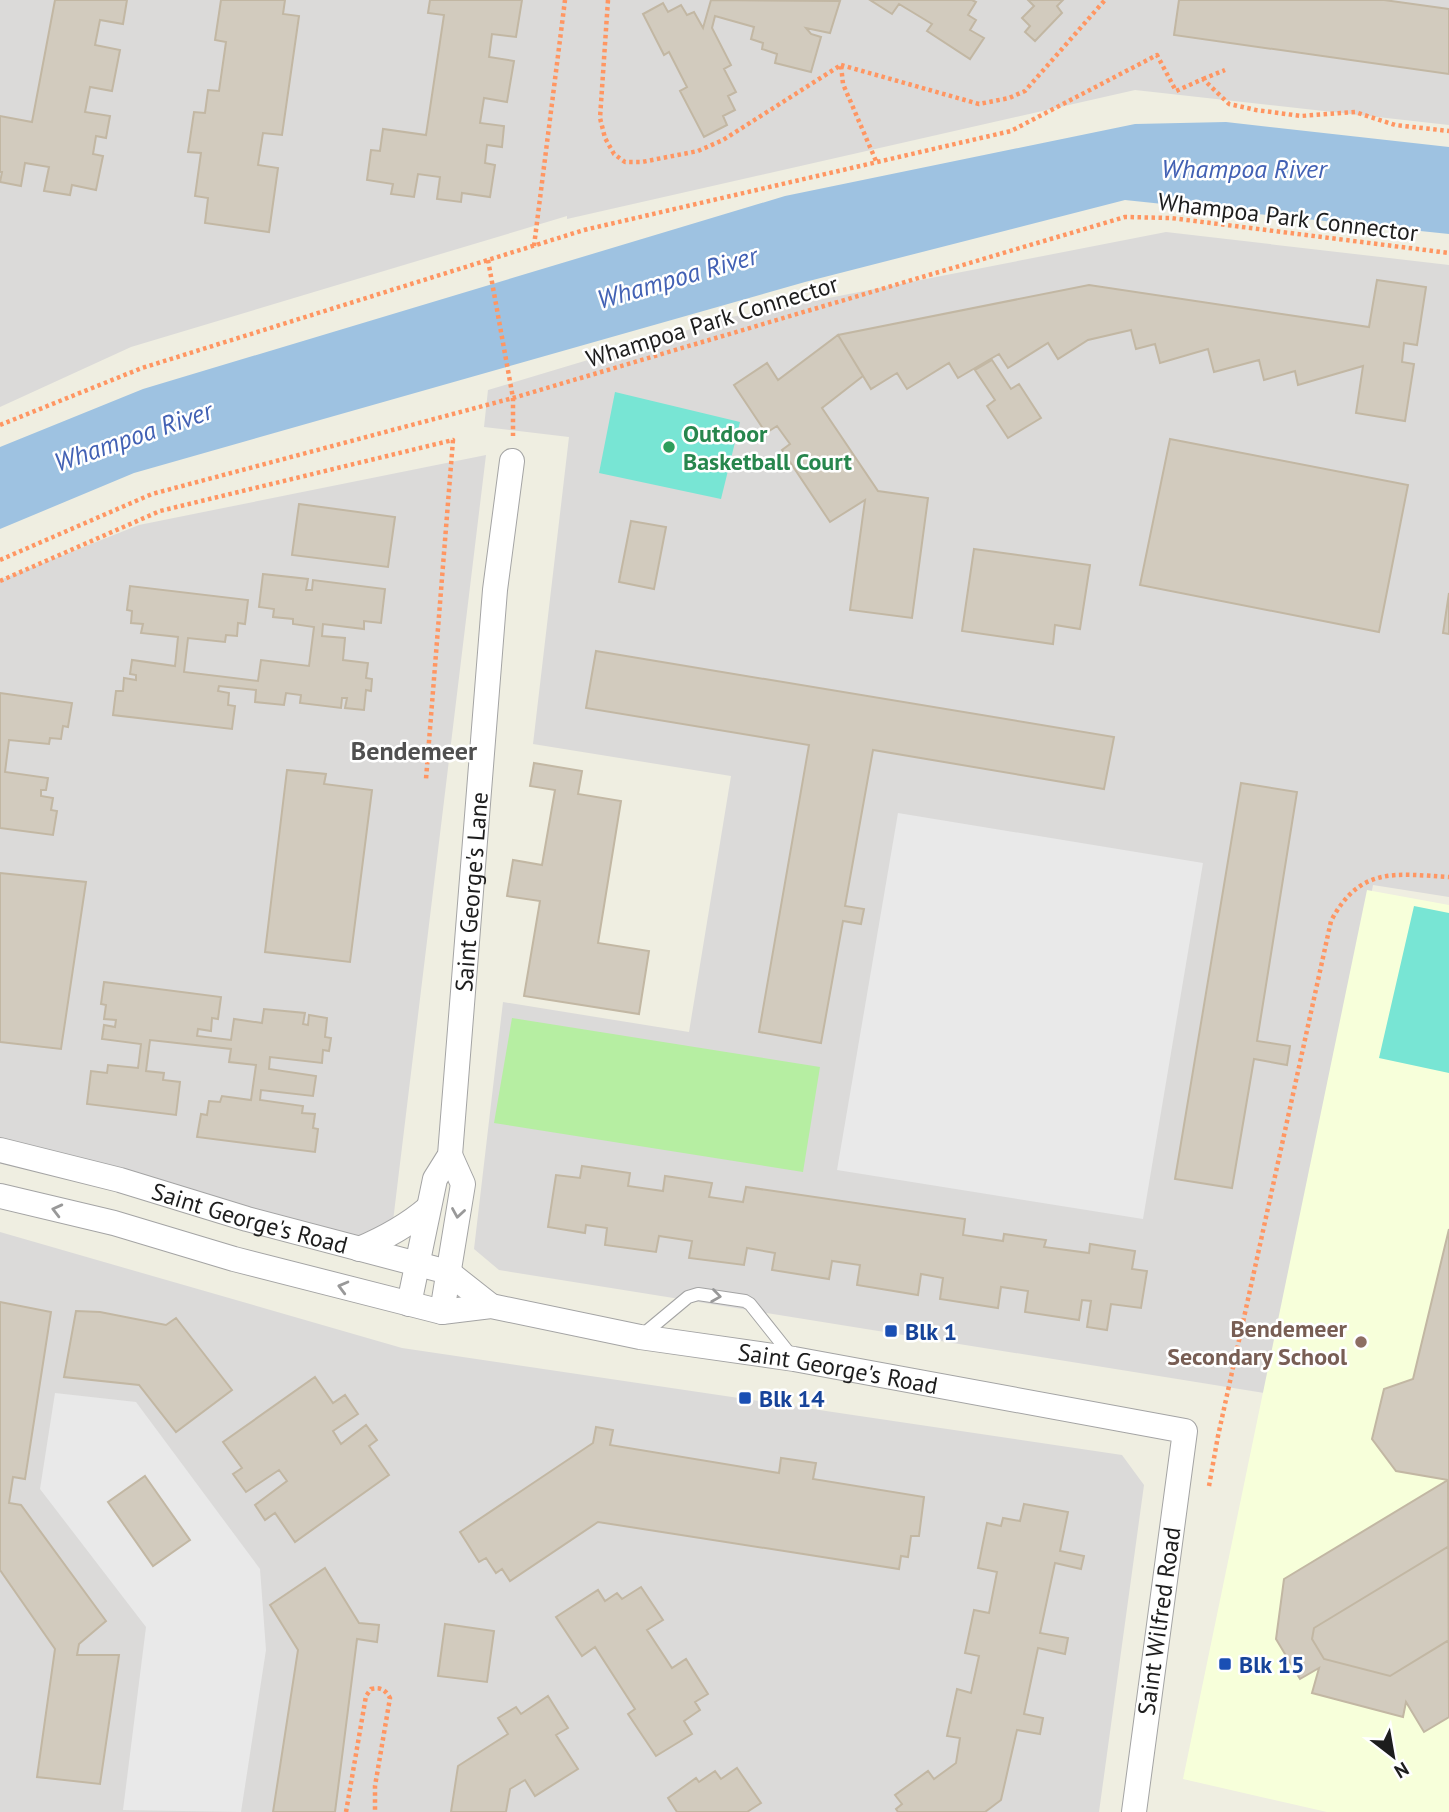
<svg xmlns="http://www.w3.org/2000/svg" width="1449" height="1812" font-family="'PT Sans',sans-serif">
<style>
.residential{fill:#dbdad9}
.education{fill:#f7ffda}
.grass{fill:#b6eea2}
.pitch{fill:#78e5d4}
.parking{fill:#e9e9e9}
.water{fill:#9ec2e1}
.building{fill:#d2cbbe;stroke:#c2b7a3;stroke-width:2}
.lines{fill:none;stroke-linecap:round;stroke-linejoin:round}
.lane-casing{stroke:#a4a4a4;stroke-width:14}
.street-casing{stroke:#a4a4a4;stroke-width:26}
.path{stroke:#ff9662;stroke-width:4.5;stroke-dasharray:3.5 3.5;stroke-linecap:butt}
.lane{stroke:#fff;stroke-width:12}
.street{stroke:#fff;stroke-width:24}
.oneway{stroke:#999}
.leisure-dot{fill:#2e9e5b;stroke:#fff;stroke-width:2.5}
.transit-dot{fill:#1a4fb4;stroke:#fff;stroke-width:2.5}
.education-dot{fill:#8d6e63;stroke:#fff;stroke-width:2.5}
.labels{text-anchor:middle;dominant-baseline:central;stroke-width:5;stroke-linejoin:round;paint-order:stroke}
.street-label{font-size:24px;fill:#1d1d1d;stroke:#fff}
.leisure-label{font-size:24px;font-weight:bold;fill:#27864d;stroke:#fff;text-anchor:start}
.education-label{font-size:24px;font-weight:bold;fill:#785e54;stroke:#fff;text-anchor:end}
.transit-label{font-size:24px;font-weight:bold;fill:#164399;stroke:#fff;text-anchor:start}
.water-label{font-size:26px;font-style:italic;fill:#4261b4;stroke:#fff}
.neighbourhood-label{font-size:26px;font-weight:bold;fill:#505050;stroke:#fff}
</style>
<rect width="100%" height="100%" fill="#efeee1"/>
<path class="residential" d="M0 0H1449V125L1135 90 567 219V216L131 347 0 407Z
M1166 232 1449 265V897L1373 885 1277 1395 499 1270 474 1249 503 1002 689 1032 731 776 533 744 569 437 484 427 488 390 731 317Z
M486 455 390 1246 0 1151V580L139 525Z
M0 1232 402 1348 1122 1455 1144 1485 1099 1812H0Z"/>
<path class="education" d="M1367 890 1449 905V1812H1327L1183 1779Z"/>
<path class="grass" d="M512 1018 820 1067 803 1172 494 1123Z"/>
<path class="pitch" d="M615 392 740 422 721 499 599 473Z
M1414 906 1449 913V1073L1379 1058Z"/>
<path class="parking" d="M898 813 1203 863 1143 1219 837 1170Z
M55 1393 136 1402 260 1569 266 1650 241 1812 123 1810 146 1627 40 1489Z"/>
<path class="water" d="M1226 122 1449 147V234L1125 200 805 282 134 473 0 529V447L143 389 785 196 1135 124Z"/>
<path class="building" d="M55 0H127L123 24 100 20 95 45 120 50 112 91 90 87 85 112 110 116 106 138 96 136 93 154 103 156 96 190 72 185 70 195 44 191 49 167 25 163 21 186 0 182 2 172H0V116L32 122Z
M221 0H285L283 14 299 16 282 135 263 133 258 165 278 168 269 232 205 223 208 198 195 196 201 153 188 152 194 112 205 113 208 90 219 91 226 42 215 40Z
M430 0H522L516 37 492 34 489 57 514 61 507 102 484 98 480 123 504 126 502 147 487 145 485 163 495 165 490 197 462 193 461 202 437 199 440 177 418 174 414 197 391 194 393 184 367 180 371 150 380 151 383 129 426 135 444 15 428 13Z
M711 0 840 1 830 33 806 28 811 34 821 37 811 72 775 63 777 54 762 49 763 43 751 39 754 27 715 16 712 28 731 65 724 69 736 92 728 96 735 110 723 116 727 125 704 137 680 91 687 87 669 52 664 55 643 14 663 3 668 12 681 5 687 15 694 12 703 28Z
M870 0H972L976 2 968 15 976 20 970 30 984 38 970 59 927 31 932 24 899 4 892 14Z
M1028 0H1063L1057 6 1062 13 1035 41 1025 32 1030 26 1022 18 1034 6Z
M1179 0H1384L1449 9V74L1174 35Z
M1377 280 1426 287 1417 345 1404 343 1402 362 1414 364 1405 421 1356 413 1363 366 1298 385 1295 371 1264 380 1259 360 1214 372 1208 349 1160 363 1155 344 1136 349 1131 330 1088 340 1058 359 1048 343 1008 368 999 354 958 378 949 363 907 389 897 373 871 389 838 335 1089 285 1369 327Z
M838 335 863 376 822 408 878 491 928 498 912 618 850 610 865 500 830 522 782 450 790 444 777 426 766 433 734 385 767 363 778 380Z
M992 360 1011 389 1019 384 1041 418 1008 438 987 406 995 400 975 370Z
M1170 439 1408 485 1379 632 1140 585Z
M299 504 395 517 388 567 292 555Z
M631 521 666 527 654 589 619 582Z
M974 549 1090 565 1080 629 1055 625 1053 644 962 631Z
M263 574 308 579 306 590H312L313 580 385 589 381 623 364 621V629L323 624 322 636 345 638 343 660 368 663 366 678 372 679 371 691 366 690 364 710 345 708 347 698H342L341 708 300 703 301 695 286 693 284 705 255 702 256 690 219 686 218 691 229 693 228 705 235 706 232 729 113 715 116 691H123L124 678 136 680V675L130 674 132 660 175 666 178 637 141 633 143 624 131 623 132 611 127 610 130 586 248 600 245 624 238 623 237 636 226 635 225 642 188 638 184 672 258 681 261 660 309 666 314 627 293 624V619L273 617 274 609 259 607Z
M1449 593V634L1443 633Z
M596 651 1114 737 1104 789 873 750 845 906 864 909 861 924 843 921 821 1043 759 1032 809 745 586 708Z
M0 693 72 703 68 727 63 726 61 739 50 738 49 744 9 740 5 772 48 778 46 790H41V796L53 798 51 810 57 811 53 835 0 828Z
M534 763 582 771 578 794 621 801 598 943 649 951 639 1014 524 996 540 901 507 896 513 860 542 865 555 790 530 786Z
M287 770 326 774 324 784 372 790 350 962 265 952Z
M1241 783 1297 792 1257 1041 1290 1046 1287 1065 1254 1059 1232 1188 1175 1179Z
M0 873 86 882 61 1049 0 1042Z
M104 982 221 997 218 1019 212 1018 211 1031 198 1029 197 1036 231 1040 234 1019 262 1023 264 1009 305 1013 303 1024 308 1025 309 1015 327 1018 325 1037 331 1038 329 1051 323 1050 322 1063 270 1057 269 1069 316 1076 313 1096 261 1090 260 1100 303 1106 302 1113 315 1114 313 1128 318 1129 315 1152 197 1137 201 1114 207 1115 209 1101 220 1102 222 1096 251 1100 256 1065 229 1062 231 1049 150 1040 146 1071 164 1073 163 1080 180 1082 176 1115 87 1104 91 1071 107 1073 108 1065 138 1068 141 1044 102 1039 104 1025 115 1027 116 1020 104 1019 106 1005 101 1004Z
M582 1166 630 1173 628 1186 663 1191 665 1176 712 1183 709 1197 743 1202 746 1187 965 1219 963 1235 1003 1241 1004 1234 1046 1240 1044 1247 1089 1253 1090 1244 1135 1251 1132 1269 1147 1271 1141 1308 1111 1304 1107 1330 1087 1327 1091 1301 1082 1300 1079 1320 1025 1312 1028 1291 1001 1287 998 1308 940 1299 943 1278 921 1274 918 1295 857 1285 860 1265 832 1261 829 1279 772 1270 775 1253 747 1248 744 1265 689 1258 692 1241 659 1236 656 1252 605 1245 607 1228 586 1225 585 1233 548 1227 556 1175 580 1178Z
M1449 1229V1480H1448L1396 1471 1372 1439 1384 1389 1413 1379Z
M0 1302 51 1312 25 1479 13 1477 9 1503 21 1505 106 1621 79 1644 77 1655H119L100 1784 37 1777 55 1649 0 1570Z
M76 1311 100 1312 166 1325 176 1318 232 1390 176 1432 139 1385 64 1377Z
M315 1377 333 1403 345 1395 358 1414 333 1431 341 1444 366 1425 377 1440 369 1446 389 1475 295 1542 275 1513 265 1520 255 1505 287 1481 279 1470 246 1492 233 1474 242 1468 223 1442Z
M596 1427 613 1430 610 1445 779 1473 781 1458 816 1463 813 1479 924 1497 919 1536H911L908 1557 901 1556 899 1569 598 1522 510 1581 502 1569 496 1573 486 1558 479 1562 460 1532 593 1443Z
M145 1476 190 1540 153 1566 108 1502Z
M1448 1480 1449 1546 1314 1628 1312 1639 1324 1659 1390 1676 1449 1640V1717L1424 1732 1406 1702 1403 1717 1312 1693 1319 1668 1300 1679 1276 1639 1284 1579Z
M1448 1480 1449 1717 1424 1732 1406 1702 1403 1717 1312 1693 1319 1668 1300 1679 1276 1639 1284 1579Z
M1024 1504 1068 1512 1060 1551 1084 1556 1081 1569 1055 1563 1040 1633 1068 1638 1065 1654 1038 1648 1024 1714 1043 1718 1040 1734 1017 1730 1001 1800 985 1812H898L896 1809 902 1804 895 1795 928 1771 934 1779 956 1763 960 1738 947 1736 957 1689 971 1693 979 1656 965 1653 974 1610 989 1613 997 1572 978 1568 987 1523 1001 1526 1003 1518 1020 1521Z
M325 1568 359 1623 379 1625 377 1642 357 1639 335 1812H273L298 1650 270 1605Z
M641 1587 663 1620 647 1630 672 1668 686 1659 708 1694 695 1702 700 1710 684 1721 692 1734 656 1756 628 1714 635 1709 595 1647 582 1656 556 1617 598 1590 605 1601 617 1593 622 1599Z
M445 1624 494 1631 487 1682 438 1676Z
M548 1696 568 1728 556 1735 578 1769 535 1796 525 1780 510 1789 506 1812H451L458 1766 508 1734 498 1718 516 1707 521 1714Z
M737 1768 761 1803 747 1812H677L668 1798 696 1778 699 1782 715 1771 721 1779Z"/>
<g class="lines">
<defs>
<path id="lane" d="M640 1337 688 1297 698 1294 745 1301 750 1304 793 1358"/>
<g id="street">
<path id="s1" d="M0 1150 120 1180 247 1219 448 1272 491 1306"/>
<path id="s2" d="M0 1196 114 1223 234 1259 442 1312 491 1306 640 1337 794 1359 1185 1431 1134 1812"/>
<path d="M359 1249C385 1238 407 1226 428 1208"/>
<path id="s3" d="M409 1304 435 1179 450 1155 495 590 512 461"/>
<path d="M442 1312 463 1184 450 1155"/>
</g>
</defs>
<use href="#lane" class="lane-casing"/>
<use href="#street" class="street-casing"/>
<path class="path" d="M608 0 600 118 605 138 614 154 625 162H642L698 151 723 140 841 65 843 84 876 161
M841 65 979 104 1009 98 1025 91 1105 0
M1203 79 1225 70
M534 246 565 0
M488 260 513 398V436
M0 425 142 368 584 230 1011 131 1157 55 1176 91 1203 79 1229 104 1256 110 1301 116 1355 112 1395 125 1449 131
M0 560 152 494 513 398 1125 217 1171 218 1449 253
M0 581 160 511 453 440 426 779
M1209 1486 1218 1436 1331 921C1360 866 1395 874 1449 877
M346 1812 366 1696 371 1689C380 1687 385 1689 390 1698L375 1786V1812"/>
<use href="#lane" class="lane"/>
<use href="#street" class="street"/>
</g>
<defs><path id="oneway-chevron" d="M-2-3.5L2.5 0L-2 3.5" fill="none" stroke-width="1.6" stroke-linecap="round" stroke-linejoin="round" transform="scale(1.75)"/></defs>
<g class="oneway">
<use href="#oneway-chevron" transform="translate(57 1210) rotate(-166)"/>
<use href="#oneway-chevron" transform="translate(458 1213) rotate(99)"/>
<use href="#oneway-chevron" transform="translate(343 1287) rotate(-165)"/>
<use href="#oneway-chevron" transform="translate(716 1296) rotate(8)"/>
</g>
<circle class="leisure-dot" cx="669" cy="447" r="7"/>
<g class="transit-dot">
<rect x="884" y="1324" width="14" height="14" rx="3.5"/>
<rect x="738" y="1391" width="14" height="14" rx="3.5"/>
<rect x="1218" y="1657" width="14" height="14" rx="3.5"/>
</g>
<circle class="education-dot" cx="1361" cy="1342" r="7"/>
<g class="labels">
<g class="street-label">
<text transform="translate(1288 217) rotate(7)">Whampoa Park Connector</text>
<text transform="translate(712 321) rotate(-17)">Whampoa Park Connector</text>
<text stroke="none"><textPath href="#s3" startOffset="420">Saint George's Lane</textPath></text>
<text stroke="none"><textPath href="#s1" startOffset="259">Saint George's Road</textPath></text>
<text stroke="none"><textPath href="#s2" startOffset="859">Saint George's Road</textPath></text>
<text transform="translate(1159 1621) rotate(-82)">Saint Wilfred Road</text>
</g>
<g class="leisure-label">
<text x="683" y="433">Outdoor<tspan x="683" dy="28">Basketball Court</tspan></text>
</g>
<g class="education-label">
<text x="1347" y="1328">Bendemeer<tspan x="1347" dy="28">Secondary School</tspan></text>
</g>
<g class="transit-label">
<text x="905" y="1331">Blk 1</text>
<text x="759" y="1398">Blk 14</text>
<text x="1239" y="1664">Blk 15</text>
</g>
<g class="water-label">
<text x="1244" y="168">Whampoa River</text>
<text transform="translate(677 277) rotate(-16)">Whampoa River</text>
<text transform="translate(133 436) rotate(-19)">Whampoa River</text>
</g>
<g class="neighbourhood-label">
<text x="414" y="750">Bendemeer</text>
</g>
</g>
<g transform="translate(1393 1756) rotate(149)" stroke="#ffffff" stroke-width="5" paint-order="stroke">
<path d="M0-5L12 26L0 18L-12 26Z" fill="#1d1d1d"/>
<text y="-10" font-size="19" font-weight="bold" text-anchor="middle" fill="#1d1d1d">N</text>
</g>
</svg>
